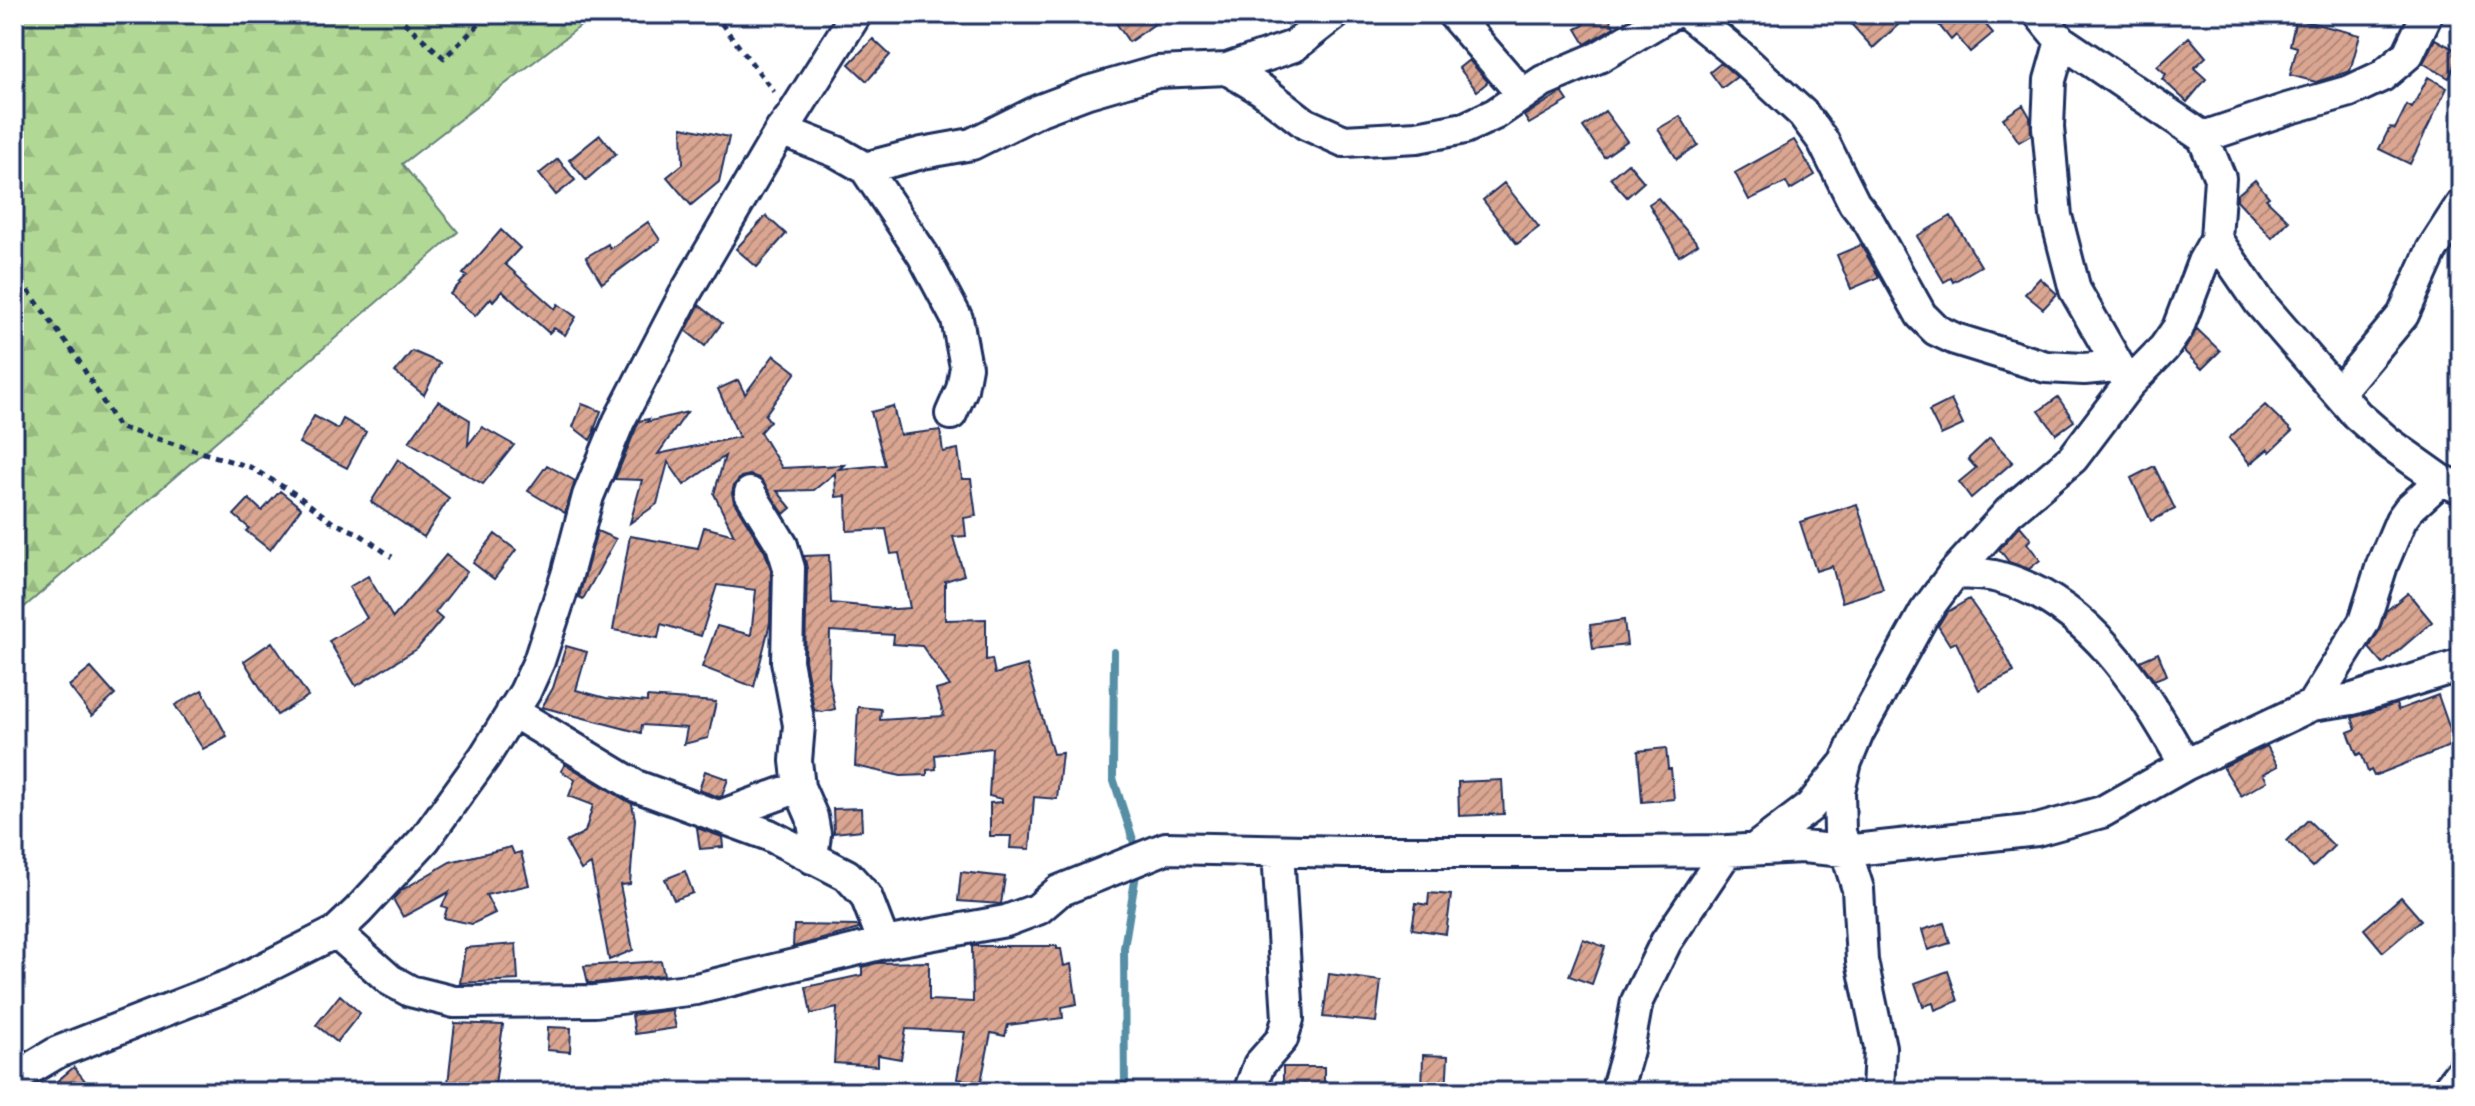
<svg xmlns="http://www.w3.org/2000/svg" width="2475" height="1106" font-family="Sriracha,sans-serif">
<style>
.forest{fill:url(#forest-firs);stroke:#668479;stroke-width:2}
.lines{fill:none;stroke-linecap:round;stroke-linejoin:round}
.stream{stroke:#568ea5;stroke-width:8}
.building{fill:url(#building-hatch);stroke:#1b2f5e;stroke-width:2}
.minor-casing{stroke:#1b2f5e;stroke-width:36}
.path{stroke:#1b2f5e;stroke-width:5;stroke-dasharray:6 6;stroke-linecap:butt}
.minor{stroke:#fff;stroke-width:30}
</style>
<defs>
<pattern id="forest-firs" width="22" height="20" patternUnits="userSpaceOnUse" patternTransform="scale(2)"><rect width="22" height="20" fill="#b1d894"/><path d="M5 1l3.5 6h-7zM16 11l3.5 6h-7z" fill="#98ba82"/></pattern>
<pattern id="building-hatch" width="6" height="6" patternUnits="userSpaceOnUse" patternTransform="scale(2)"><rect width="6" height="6" fill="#dba691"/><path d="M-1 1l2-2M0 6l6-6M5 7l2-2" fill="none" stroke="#b1887a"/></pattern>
</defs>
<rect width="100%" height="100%" fill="#fff"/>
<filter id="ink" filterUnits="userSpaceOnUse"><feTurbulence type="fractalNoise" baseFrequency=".0125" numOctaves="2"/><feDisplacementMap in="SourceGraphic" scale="16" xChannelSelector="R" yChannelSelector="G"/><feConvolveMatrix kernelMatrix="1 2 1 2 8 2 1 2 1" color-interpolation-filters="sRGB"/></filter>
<g filter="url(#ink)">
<path class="forest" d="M14 14H596L402 164 458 232 14 616Z"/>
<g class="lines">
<path class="stream" d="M1114 652 1113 778 1138 855
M1125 1092 1124 948 1137 868"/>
</g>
<path class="building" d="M1110 14H1169L1129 42Z
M1575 14H1607L1614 27 1585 44 1576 29 1584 25Z
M1842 14H1910L1873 48Z
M1930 14H1981L1978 16 1993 33 1970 52 1956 35 1951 40Z
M2296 19 2360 35 2350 71 2316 82 2290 75 2297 47 2290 45Z
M2189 37 2206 57 2194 68 2206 79 2187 102 2162 79 2166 74 2157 66Z
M873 39 890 55 867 81 849 64Z
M2435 39 2461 53 2449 78 2423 63Z
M1469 60 1488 82 1477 91 1459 68Z
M1721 63 1737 77 1722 88 1710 72Z
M2428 77 2447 88 2410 164 2379 149 2390 127 2395 129 2407 105 2412 108Z
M1562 92 1568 101 1529 124 1524 116Z
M2023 105 2030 117 2031 135 2019 142 2003 118Z
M1605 111 1627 141 1604 157 1583 127Z
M1680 116 1698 145 1677 159 1658 129Z
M682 127 729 137 719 182 691 205 667 177 683 164Z
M600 135 616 154 586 180 569 160Z
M1794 140 1815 175 1790 190 1786 182 1749 200 1735 173Z
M558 159 575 180 556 195 539 174Z
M1628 163 1644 182 1627 197 1610 178Z
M2255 180 2269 197 2266 199 2289 221 2272 238 2237 200V195Z
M1504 183 1539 227 1517 244 1483 200Z
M1658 198 1698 244 1679 256 1649 204Z
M766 216 786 234 757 267 736 249Z
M1951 216 1981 266 1953 282 1951 278 1944 282 1917 236Z
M648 222 660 240 602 283 586 257 608 244 610 249Z
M501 230 520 248 505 264 555 309 558 304 576 317 565 335 554 328 549 333 502 291 493 301 491 298 475 316 450 294 467 276 463 274Z
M1861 245 1879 277 1851 289 1837 255Z
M2040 278 2057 294 2043 309 2025 294Z
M699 305 722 323 705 346 686 331Z
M2197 329 2220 351 2202 369 2184 351Z
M412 351 440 363 424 395 395 372Z
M774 355 796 372 765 415 770 421 760 432 782 468 844 465 839 469 885 465 871 412 893 406 900 435 940 430 943 452 958 449 962 479H971L976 516 964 518 966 536 953 537 964 575 945 581V620L986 619V660L992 659 995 674 1027 665 1053 754 1062 753 1057 799 1034 797 1030 849 1010 848 1011 836H990V803L1002 802V799L989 796 992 748 935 755 936 769 927 770V775L901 776 855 766 858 707 881 709 880 720 944 716 936 690 950 686 922 646 893 644 894 635 830 631 829 678 835 709 822 712 814 710 805 660 807 568 804 556 829 555 831 603 895 609 910 608 899 553 891 554 886 529 847 531 846 496 836 497 835 473 814 490 777 491 791 508 784 514 759 478 750 475 741 477 734 485 732 493 734 502 765 552 771 570 770 623 754 687 702 667 717 626 751 635 756 590 717 585 701 636 661 624 658 638 613 630 630 536 698 548 704 527 734 535 714 494 725 456 684 485 668 462 657 504 630 523 642 480 615 479 639 421 649 419 647 422 687 412 658 454 739 437 718 389 738 380 745 394Z
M2058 397 2074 421 2056 434 2039 411Z
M1951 400 1963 425 1941 435 1929 411Z
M438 401 470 420 468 445 482 427 514 445 483 484 409 442Z
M582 404 601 411 594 430 596 429 590 440 573 427Z
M2265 405 2292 431 2270 452 2268 449 2250 464 2229 438Z
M314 416 338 429 343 419 366 432 347 468 299 443Z
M1990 438 2013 462 1971 498 1959 482 1976 468 1968 459Z
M398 459 449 498 424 537 371 502Z
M547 465 575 481 565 513 528 491Z
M2154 466 2175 509 2151 521 2131 478Z
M280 491 301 508 270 550 246 531 249 528 234 515 249 499 262 511Z
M1857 504 1883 589 1842 602 1832 566 1816 571 1800 522Z
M2020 526 2031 539 2027 543 2040 560 2029 569 2009 562 1999 549Z
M597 531 616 539 583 599 579 597Z
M495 534 516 550 494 579 473 563Z
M446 555 467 572 435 613 442 619 417 649 356 686 329 641 367 618 349 587 368 576 393 618Z
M2408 593 2432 622 2383 664 2369 648 2379 631 2386 611Z
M1969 599 2001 645 2014 672 1979 690 1956 642 1950 645 1938 626 1946 613Z
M1624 620 1627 645 1593 649 1590 625Z
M272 642 308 696 277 715 244 661Z
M566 646 587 652 576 690 606 698 647 702V697L716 702 708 738 684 744 687 728 642 725 641 733 542 707 553 688Z
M2158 653 2167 675 2154 680 2140 661Z
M91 668 115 695 92 716 69 686Z
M202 690 227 736 203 749 175 705Z
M2438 695 2455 744 2374 776 2371 770 2368 772 2361 753 2357 755 2348 732 2356 729 2352 718 2396 704 2398 710Z
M2267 746 2278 766 2263 774 2267 781 2241 796 2223 767Z
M1666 748 1668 769H1671L1674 799 1642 802 1638 751Z
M565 764 632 804 635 819 630 884 620 885 633 950 609 960 591 864 581 870 566 842 585 832 593 805 569 796 575 780 561 771Z
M705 771 728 779 722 796 719 797 699 790Z
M1502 780 1504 814 1459 816 1458 782Z
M861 808 862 830 834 833 833 809Z
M2308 820 2334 846 2313 867 2287 841Z
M697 828 722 837 723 847 700 849Z
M511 847 514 854 521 852 529 885 486 895 495 913 472 924 444 918 447 908 442 906 449 892 403 917 393 899 402 890 450 862Z
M685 871 693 893 674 900 665 879Z
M961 872 1005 877 1001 904 958 901Z
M1429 893 1451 895 1446 934 1412 929 1416 903 1428 905Z
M2401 897 2421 920 2383 952 2364 929Z
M1944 923 1950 943 1928 950 1922 930Z
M794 925 858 926 859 929 793 947Z
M1583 939 1605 947 1592 984 1569 976Z
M516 944 518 980 460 983 465 948Z
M972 946H1057V949H1061L1064 966 1071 964 1077 1004 1062 1007 1063 1018 1008 1025 1005 1036 991 1033 981 1082 957 1079 965 1032 906 1029 901 1059 878 1055V1066L834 1063 837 1008 811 1014 806 987 862 975V967L877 963 929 962V1000L973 1002Z
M661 961 664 975 594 983H588L584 966Z
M1948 971 1958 1001 1935 1010 1933 1003 1923 1006 1915 983Z
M1329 974 1381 981 1376 1022 1323 1017Z
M340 995 360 1013 337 1042 316 1025Z
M672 1010 676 1028 635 1034 632 1015Z
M455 1023 503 1025 494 1092H447Z
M548 1027 571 1028 570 1052 547 1050Z
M1423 1055 1448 1056 1446 1092H1422Z
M74 1067 94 1092H44Z
M1283 1067H1324V1092H1283Z"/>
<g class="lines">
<defs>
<path id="minor" d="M1453 14 1523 95
M1688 14 1740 56 1803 114 1823 141 1854 203 1869 222 1921 315 1936 330 1955 339 2046 367 2084 369 2117 366
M2039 14 2061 41 2203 137 2220 178 2216 239 2260 303 2357 415 2389 443 2441 480 2461 488
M2061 41 2050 80 2048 127 2056 216 2075 290 2127 381
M1227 69 1262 90 1306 124 1344 141 1417 137 1465 128 1495 114 1543 81 1599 57 1671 14
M781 130 837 152 865 168 923 255 957 319 966 367 962 389 951 414
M2203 137 2287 109 2350 91 2382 76 2408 54 2427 14
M865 168 922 153 972 144 1040 110 1088 92 1157 72 1227 69 1294 46 1335 14
M2338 393 2403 315 2432 250 2461 205
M750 493 782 545 789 568 787 661 799 725 796 761 799 787 812 817 815 834 812 858
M1954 573C1968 574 1984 573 1998 577 2088 601 2143 688 2185 765
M2312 705 2364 622 2382 565 2401 520 2409 509 2441 480
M512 711 636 786 769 835 847 875 866 896 884 943
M720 816 799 787
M1756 848 1810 807 1842 767
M336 932 390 980 410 991 454 1002 595 1001 696 989 884 943 1006 921 1038 909 1059 891 1166 848 1346 852H1625L1727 851 1802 847 1845 851 2037 830 2102 812 2185 765 2312 705 2353 699 2461 665
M14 1078 58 1052 233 984 336 932 358 911 425 839 485 756 525 692 539 661 567 575 588 496 619 421 686 292 781 130 792 116 856 14
M1249 1092 1259 1065 1282 1039 1288 1019 1278 851
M1616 1092 1628 1050 1637 1001 1666 942 1727 851
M1878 1092 1880 1047 1862 961 1858 889 1840 832 1839 791 1846 762 1858 733 1925 612 1954 573 2009 512 2073 458 2129 384 2164 348 2178 328 2203 262 2216 239
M2445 1092 2461 1072"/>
</defs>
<use href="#minor" class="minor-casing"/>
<path class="path" d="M395 14 444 58 490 14
M714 14 774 92
M14 271 76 356 118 427 250 467 297 495 332 522 358 533 392 557"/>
<use href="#minor" class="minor"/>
</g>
</g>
<rect width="2475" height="1106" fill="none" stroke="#fff" stroke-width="48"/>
<rect x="24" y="24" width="2427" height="1058" fill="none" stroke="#1b2f5e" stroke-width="3" filter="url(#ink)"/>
</svg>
